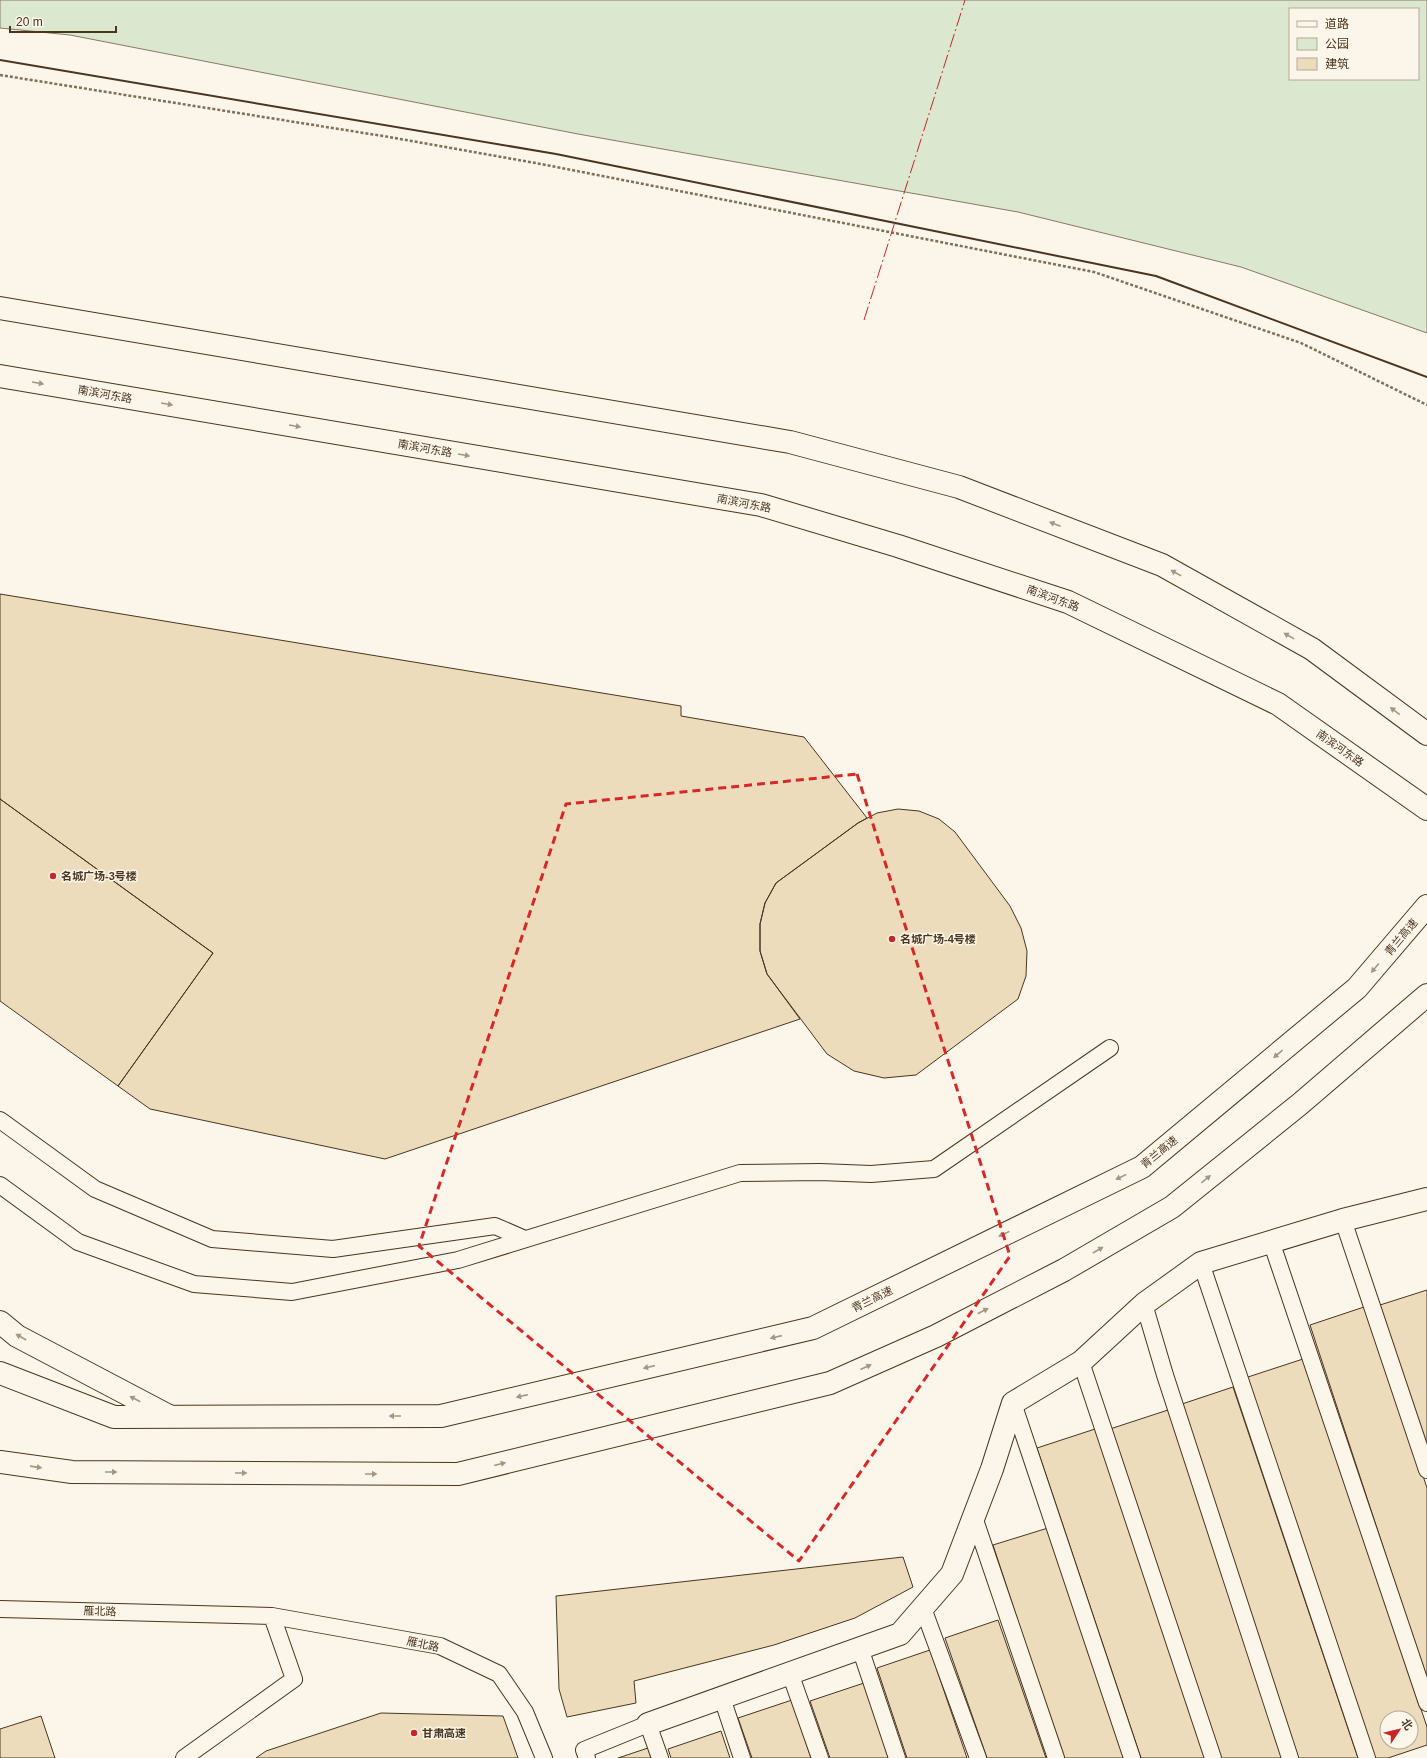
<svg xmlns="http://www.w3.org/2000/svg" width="1427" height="1758" font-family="Arial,'Noto Sans SC',sans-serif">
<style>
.green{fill:#dce7d0;stroke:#887966;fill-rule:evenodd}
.building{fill:#ecdcbc;stroke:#4a3520;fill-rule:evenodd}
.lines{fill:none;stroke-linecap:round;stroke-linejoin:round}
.lane-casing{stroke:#4a3520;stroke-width:18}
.street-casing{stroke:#4a3520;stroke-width:24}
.secondary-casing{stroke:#4a3520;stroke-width:24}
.highway-casing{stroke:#4a3520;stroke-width:24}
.path{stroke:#7f6f5c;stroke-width:2.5;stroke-dasharray:3 2;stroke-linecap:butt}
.lane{stroke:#fbf6e9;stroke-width:16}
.street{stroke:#fbf6e9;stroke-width:22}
.secondary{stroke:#fbf6e9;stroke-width:22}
.highway{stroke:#fbf6e9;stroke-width:22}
.wall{stroke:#4a3520;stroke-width:2}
.power{stroke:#c62828;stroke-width:1;stroke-dasharray:14 3 2 3;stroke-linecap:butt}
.oneway{fill:#a29684}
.marked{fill:none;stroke:#d62828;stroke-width:3;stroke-dasharray:8 5;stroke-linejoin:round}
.poi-dot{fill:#c62828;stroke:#fbf6e9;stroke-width:1.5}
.labels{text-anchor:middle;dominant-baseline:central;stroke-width:3;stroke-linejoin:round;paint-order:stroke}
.street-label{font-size:11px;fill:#4a3520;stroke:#fbf6e9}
.poi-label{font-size:11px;font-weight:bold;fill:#4a3520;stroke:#fbf6e9;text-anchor:start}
</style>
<rect width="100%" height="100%" fill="#fbf6e9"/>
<path class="green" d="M0 0H1427V333L1241 267 1018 212 578 134 70 35 0 28ZM1290 9H1418V79H1290Z"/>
<path class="building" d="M0 594 681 706V716L804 737 867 818 858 823 776 883 765 903 760 924V951L767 974 800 1019 385 1159 150 1109 118 1086 213 953 0 799Z
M0 799 213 953 118 1086 0 1001Z
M898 809 919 811 939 819 955 832 1010 906 1021 928 1027 951 1026 976 1018 999 916 1075 884 1078 854 1071 827 1054 767 974 760 951V924L765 903 776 883 858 823 877 813Z
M1427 1290V1447L1380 1305Z
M1367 1306 1427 1488V1680L1310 1325Z
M1303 1359 1427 1727V1745L1388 1758H1373L1245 1378ZM1387 1718H1411V1742H1387Z
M1233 1387 1358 1758H1294L1176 1406Z
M1168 1410 1285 1758H1221L1110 1429Z
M1095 1429 1205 1758H1141L1037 1448Z
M1048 1528 1124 1758H1063L993 1545Z
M903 1557 913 1587 855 1618 774 1645 634 1681 636 1703 567 1717 559 1689 556 1596Z
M998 1620 1046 1758H987L945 1638Z
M930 1650 967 1758H907L877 1668Z
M864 1683 889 1758H830L810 1701Z
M792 1700 811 1758H752L738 1718Z
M381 1713 503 1716 518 1758H256L266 1751Z
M41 1716 55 1758H0V1729Z
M721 1731 730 1758H671L668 1749Z
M648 1748 651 1758H618Z"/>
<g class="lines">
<defs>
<path id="lane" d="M0 1120 95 1189 212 1239 333 1249 495 1226 525 1239
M0 1185 78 1242 194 1284 292 1292 458 1260 740 1173 820 1172 871 1174 934 1169 1110 1048
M1343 1220 1427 1470
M1271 1241 1427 1703
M1201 1263 1367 1758
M1144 1304 1165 1375 1290 1758
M1081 1362 1213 1758
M1013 1403 1132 1758
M974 1517 1056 1758
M923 1608 978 1758
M0 1609 272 1616 440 1646 499 1674 525 1712 544 1758
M860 1648 897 1758
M790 1673 820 1758
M722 1698 742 1758
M184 1758 294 1679 272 1616
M587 1758 584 1750 648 1724 660 1758"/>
<path id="street" d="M648 1724 900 1634 952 1574 992 1469 1013 1403 1081 1362 1144 1304 1201 1263 1343 1220 1427 1199"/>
<path id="secondary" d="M0 308 790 442 959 487 1162 565 1312 649 1427 734
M0 376 761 505 898 546 1068 602 1278 704 1427 809"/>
<path id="highway" d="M0 1322 17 1336 167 1415
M0 1373 114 1417 441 1416 813 1328 1142 1167 1357 988 1427 906
M0 1462 72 1472 458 1474 830 1383 936 1336 1064 1270 1172 1207 1300 1104 1427 995"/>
</defs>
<use href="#lane" class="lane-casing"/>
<use href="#street" class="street-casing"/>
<use href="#secondary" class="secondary-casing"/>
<use href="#highway" class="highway-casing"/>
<path class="path" d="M0 75 389 137 541 164 1094 272 1301 343 1427 405"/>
<use href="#lane" class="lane"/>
<use href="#street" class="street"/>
<use href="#secondary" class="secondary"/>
<use href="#highway" class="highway"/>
<path class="wall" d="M0 60 556 154 1156 276 1427 377"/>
<path class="power" d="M864 320 965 0"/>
</g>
<defs><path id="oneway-solid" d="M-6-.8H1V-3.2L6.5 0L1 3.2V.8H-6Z"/></defs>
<g class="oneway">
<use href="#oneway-solid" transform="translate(38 383) rotate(10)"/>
<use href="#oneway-solid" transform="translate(167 404) rotate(10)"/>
<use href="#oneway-solid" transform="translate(295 426) rotate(10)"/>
<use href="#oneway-solid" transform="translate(464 455) rotate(10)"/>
<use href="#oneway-solid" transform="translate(1055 524) rotate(-159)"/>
<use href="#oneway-solid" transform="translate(1176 573) rotate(-151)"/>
<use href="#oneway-solid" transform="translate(1289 636) rotate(-151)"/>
<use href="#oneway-solid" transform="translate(1395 711) rotate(-143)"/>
<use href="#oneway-solid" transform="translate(1375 968) rotate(130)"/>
<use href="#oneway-solid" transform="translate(1278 1054) rotate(140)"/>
<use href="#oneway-solid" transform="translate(1121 1177) rotate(154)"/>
<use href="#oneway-solid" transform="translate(1206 1179) rotate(-39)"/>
<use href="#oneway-solid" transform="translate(1004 1234) rotate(154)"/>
<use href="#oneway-solid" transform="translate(1098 1250) rotate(-30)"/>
<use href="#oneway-solid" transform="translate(983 1311) rotate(-27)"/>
<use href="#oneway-solid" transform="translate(21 1337) rotate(-150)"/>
<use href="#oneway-solid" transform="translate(776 1337) rotate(167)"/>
<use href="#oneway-solid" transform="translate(649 1367) rotate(167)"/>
<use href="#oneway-solid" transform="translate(866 1367) rotate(-24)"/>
<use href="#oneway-solid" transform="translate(522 1396) rotate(167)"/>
<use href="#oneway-solid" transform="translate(135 1399) rotate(-152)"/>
<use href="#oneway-solid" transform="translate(395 1416) rotate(180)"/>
<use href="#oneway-solid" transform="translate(500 1464) rotate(-14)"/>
<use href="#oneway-solid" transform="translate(36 1467) rotate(8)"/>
<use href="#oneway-solid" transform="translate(111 1472)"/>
<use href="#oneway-solid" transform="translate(241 1473)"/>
<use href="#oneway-solid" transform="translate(371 1474)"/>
</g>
<path class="marked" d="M857 774 1010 1256 799 1561 419 1246 566 804Z"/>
<g class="poi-dot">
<circle cx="53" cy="876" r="4"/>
<circle cx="892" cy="939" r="4"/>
<circle cx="414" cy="1733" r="4"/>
</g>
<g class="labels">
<g class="street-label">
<text transform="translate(105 394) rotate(10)">南滨河东路</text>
<text transform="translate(425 448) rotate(10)">南滨河东路</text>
<text transform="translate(744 503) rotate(11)">南滨河东路</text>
<text transform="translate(1053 598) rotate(20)">南滨河东路</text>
<text transform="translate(1340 748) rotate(35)">南滨河东路</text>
<text transform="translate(1401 937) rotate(-50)">青兰高速</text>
<text transform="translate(1159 1152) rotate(-39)">青兰高速</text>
<text transform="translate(872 1299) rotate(-26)">青兰高速</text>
<text transform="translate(100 1611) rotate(2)">雁北路</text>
<text transform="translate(423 1644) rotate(12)">雁北路</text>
</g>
<g class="poi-label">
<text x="61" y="876">名城广场-3号楼</text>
<text x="900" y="939">名城广场-4号楼</text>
<text x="422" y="1733">甘肃高速</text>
</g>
</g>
<rect x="1289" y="8" width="130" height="72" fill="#fbf6e9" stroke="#b4a999"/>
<rect x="1297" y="21" width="20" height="6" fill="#fbf6e9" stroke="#b4a999"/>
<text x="1325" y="28" font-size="12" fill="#4a3520">道路</text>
<rect x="1297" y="38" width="20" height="12" fill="#dce7d0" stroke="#b4a999"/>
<text x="1325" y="48" font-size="12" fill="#4a3520">公园</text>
<rect x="1297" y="58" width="20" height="12" fill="#ecdcbc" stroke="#b4a999"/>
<text x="1325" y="68" font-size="12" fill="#4a3520">建筑</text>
<g transform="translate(1399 1730) rotate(55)"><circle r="19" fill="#fbf6e9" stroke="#b4a999"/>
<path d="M0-3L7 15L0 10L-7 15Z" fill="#c62828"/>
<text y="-6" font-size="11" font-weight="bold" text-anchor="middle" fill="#4a3520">北</text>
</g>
<path d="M10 26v6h106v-6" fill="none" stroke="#4a3520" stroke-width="2"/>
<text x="16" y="26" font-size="12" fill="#4a3520" stroke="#fbf6e9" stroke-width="3" paint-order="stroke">20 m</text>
</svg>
